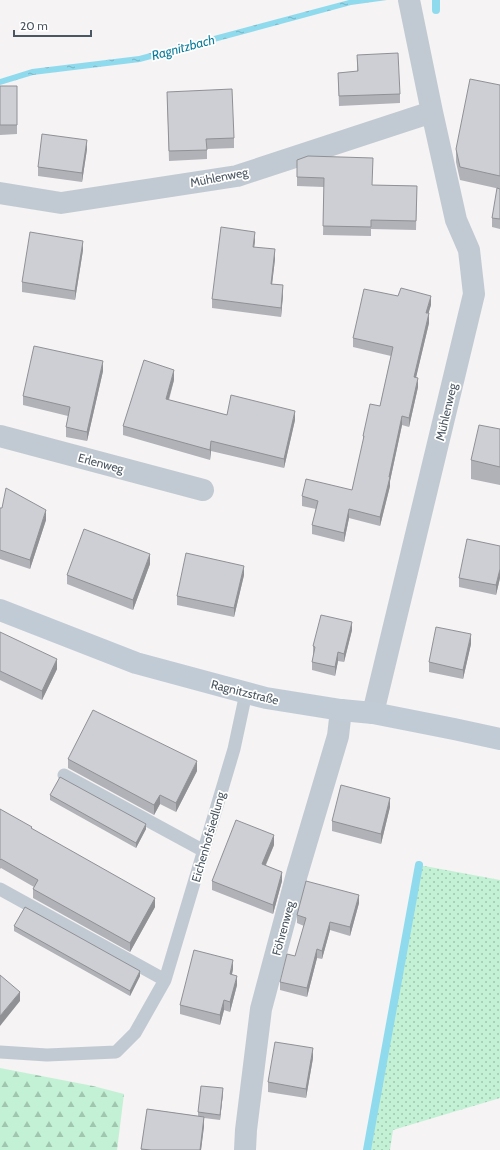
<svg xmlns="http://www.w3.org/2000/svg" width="500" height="1150" font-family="Cabin,sans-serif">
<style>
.grass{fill:url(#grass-dots)}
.forest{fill:url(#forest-firs)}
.water{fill:url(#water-ripples)}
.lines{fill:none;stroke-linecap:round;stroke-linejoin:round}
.stream{stroke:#90daee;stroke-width:8}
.lane{stroke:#c1cad2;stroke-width:13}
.street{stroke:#c1cad2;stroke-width:22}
.secondary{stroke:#c1cbd6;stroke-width:22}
.wall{fill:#b0b2b7}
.shaded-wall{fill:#909195}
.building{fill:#cdcfd5;stroke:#909195}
.labels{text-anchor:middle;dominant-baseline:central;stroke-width:3.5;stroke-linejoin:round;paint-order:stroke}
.street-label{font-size:12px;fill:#4a5661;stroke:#fff}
.water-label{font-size:13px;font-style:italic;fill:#0c7c9b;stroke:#fff}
</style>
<defs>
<pattern id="grass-dots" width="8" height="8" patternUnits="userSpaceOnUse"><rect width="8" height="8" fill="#c3f1d5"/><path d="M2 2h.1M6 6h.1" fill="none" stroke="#a0c6b0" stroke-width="1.8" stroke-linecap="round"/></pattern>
<pattern id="forest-firs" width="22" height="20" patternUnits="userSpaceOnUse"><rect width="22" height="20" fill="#c3f1d5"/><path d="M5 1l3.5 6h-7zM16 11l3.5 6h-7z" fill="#a0c6b0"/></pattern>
<pattern id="water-ripples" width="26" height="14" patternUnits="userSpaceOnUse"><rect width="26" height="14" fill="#90daee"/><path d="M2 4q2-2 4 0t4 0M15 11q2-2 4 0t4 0" fill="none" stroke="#78b4c4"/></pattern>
</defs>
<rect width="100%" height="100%" fill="#f5f3f3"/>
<path class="grass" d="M419 865 500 880V1098L393 1130 390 1150H367Z"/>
<path class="forest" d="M0 1068 93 1086 124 1094 117 1150H0Z"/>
<path class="water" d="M349 0H387L351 5 140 62 33 75 0 85V79L32 69 139 56Z"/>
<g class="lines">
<path class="stream" d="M436 0V10
M367 1150 419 865"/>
<path class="lane" d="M64 775 204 851
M0 889 165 980
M0 1052 47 1055 116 1052 135 1033 165 980 234 749 246 693"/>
<path class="street" d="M0 193 61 203 237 176 432 112
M0 436 203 490
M373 713 474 294 469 250 456 220 432 112 409 0
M245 1150 246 1130 261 1009 297 874 338 736 341 710"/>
<path class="secondary" d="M0 610 136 663 266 698 341 710 373 713 454 729 500 739"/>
</g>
<path class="wall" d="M357 55 400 94V103L339 106 338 73 357 72Z
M500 85V189L460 180 456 162V149Z
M0 86H17V134L0 135Z
M167 92 234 138V148L207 149V159L169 161Z
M87 149 82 182 38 176V167Z
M297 160 372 185 417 186 416 230 371 229V236L323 235 324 187 297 186Z
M500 189V229L492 227V218Z
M255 241 254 247 275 259 272 284 283 295 281 317 212 308V299Z
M83 250 75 300 22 292V282Z
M431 305 428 313 429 323 416 377 418 387 409 427 402 425 390 481V486L380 526 349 518 344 542 312 534V525L316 509 302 506V496L352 490 363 444V436L380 406 391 356 353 347V338Z
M103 371 87 441 66 437V427L68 416 23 405V396Z
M174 380 169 400 227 415 295 420 284 468 211 451 210 460 123 435V426Z
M500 429V485L471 479V460Z
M0 508 46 520 30 569 0 559Z
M500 546V578L496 595 459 587V578Z
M150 564 133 610 67 584V575Z
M244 575 234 617 177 605V596Z
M352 630 344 662 338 661 335 676 312 670V662L314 655H313V646Z
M0 632 57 669 42 700 0 680Z
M471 644 463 679 429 672V662Z
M68 759 197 771 176 812 160 804 154 815 68 768Z
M50 795 146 829 136 848 50 800Z
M390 807 381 844 332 831V821Z
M0 809 155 907 130 952 33 898V889L34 887 1 868 0 869Z
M274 845 266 865 282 881 273 914 212 890V881Z
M359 903 350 936 330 930 322 959 317 958 307 997 280 990V982L295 956 304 926 297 923V915Z
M14 926 140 976 130 996 14 931Z
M233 969 232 974 237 985 230 1012 224 1010 220 1025 180 1014V1005Z
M313 1058 306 1098 268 1092V1082Z
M223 1093 220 1120 204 1118V1126L201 1150H141L147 1109 198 1116V1112Z"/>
<path class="shaded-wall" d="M87 140V149L82 182V173Z
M255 232V241L253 256V247Z
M83 241V250L75 300V291Z
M275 249V259L271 293V284Z
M283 285V295L281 317V308Z
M431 296V305L426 322V313Z
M429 313V323L414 386V377Z
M103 361V371L87 441V432Z
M174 370V380L166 408V399Z
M418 378V387L409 427V418Z
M295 411V420L284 468V459Z
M402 416V425L390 481V486L380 526V517Z
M211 441V451L210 460V450Z
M349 509V518L344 542V533Z
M46 510V520L30 569V560Z
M150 554V564L133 610V600Z
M244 566V575L234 617V608Z
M500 569V578L496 595V585Z
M352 622V630L344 662V654Z
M471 634V644L463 679V670Z
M338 652V661L335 676V667Z
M57 659V669L42 700V691Z
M197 761V771L176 812V803Z
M160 795V804L154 815V805Z
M390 798V807L381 844V834Z
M146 824V829L136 848V843Z
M274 835V845L262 873V864Z
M282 872V881L273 914V905Z
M359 895V903L350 936V927Z
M155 898V907L130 952V943Z
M330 922V930L322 959V951Z
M317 949V958L307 997V988Z
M233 960V969L230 983V974Z
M140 971V976L130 996V991Z
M237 976V985L230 1012V1002Z
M20 992V1001L0 1026V1016Z
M224 1000V1010L220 1025V1015Z
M313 1048V1058L306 1098V1089Z
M223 1088V1093L220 1120V1115Z
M204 1117V1126L201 1150H200Z"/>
<path class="building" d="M398 53 400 94 339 96 338 73 358 71 357 55Z
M470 79 500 85V176L460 167 456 149Z
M0 86H17V125H0Z
M232 89 234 138 206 139 207 150 169 151 167 92Z
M42 134 87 140 82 173 38 167Z
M308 156 373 158 372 185 417 186 416 221 371 220V227L323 226 324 178 297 177V160Z
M497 188 500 189V219L492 218Z
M221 227 255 232 253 247 275 249 271 284 283 285 281 308 212 299Z
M30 232 83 241 75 291 22 282Z
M401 288 431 296 426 313H429L414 377 418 378 409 418 402 416 389 477H390L380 517 349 509 344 533 312 525 318 501 302 496 306 479 352 490 364 436H363L370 404 380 406 393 347 353 338 364 289 398 296Z
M34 346 103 361 87 432 66 427 70 407 23 396Z
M144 360 174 370 166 399 227 415 231 395 295 411 284 459 211 441 210 450 123 426Z
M479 425 500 429V467L471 460Z
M6 488 46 510 30 560 0 550V508H2Z
M84 529 150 554 133 600 67 575Z
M467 539 500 546V569L496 585 459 578Z
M186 553 244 566 234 608 177 596Z
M321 615 352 622 344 654 338 652 335 667 312 662 315 647 313 646Z
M436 627 471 634 463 670 429 662Z
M0 632 57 659 42 691 0 671Z
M93 710 197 761 176 803 160 795 154 805 68 759Z
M60 777 146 824 136 843 50 795Z
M341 785 390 798 381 834 332 821Z
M0 809 32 827 31 828 155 898 130 943 33 889 38 880 1 859 0 860Z
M236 820 274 835 262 864 282 872 273 905 212 881Z
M306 881 359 895 350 927 330 922 322 951 317 949 307 988 280 982 287 954 295 956 306 918 297 915Z
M25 907 140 971 130 991 14 926Z
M194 950 233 960 230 974 237 976 230 1002 224 1000 220 1015 180 1005Z
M0 975 20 992 0 1016Z
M275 1042 313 1048 306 1089 268 1082Z
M201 1086 223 1088 220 1115 198 1112Z
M147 1109 204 1117 200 1150H151L141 1149Z"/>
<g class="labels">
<g class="street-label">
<text transform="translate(219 177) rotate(-11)">Mühlenweg</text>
<text transform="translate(446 412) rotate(-77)">Mühlenweg</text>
<text transform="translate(101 463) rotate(15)">Erlenweg</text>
<text transform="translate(245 692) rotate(14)">Ragnitzstraße</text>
<text transform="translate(208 837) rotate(-74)">Eichenhofsiedlung</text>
<text transform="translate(283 928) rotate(-75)">Föhrenweg</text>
</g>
<g class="water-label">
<text transform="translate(183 47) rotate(-15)">Ragnitzbach</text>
</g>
</g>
<path d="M14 30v6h77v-6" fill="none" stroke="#4a5661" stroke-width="2"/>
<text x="20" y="30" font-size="12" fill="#4a5661" stroke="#ffffff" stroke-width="3" paint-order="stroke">20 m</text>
</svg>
